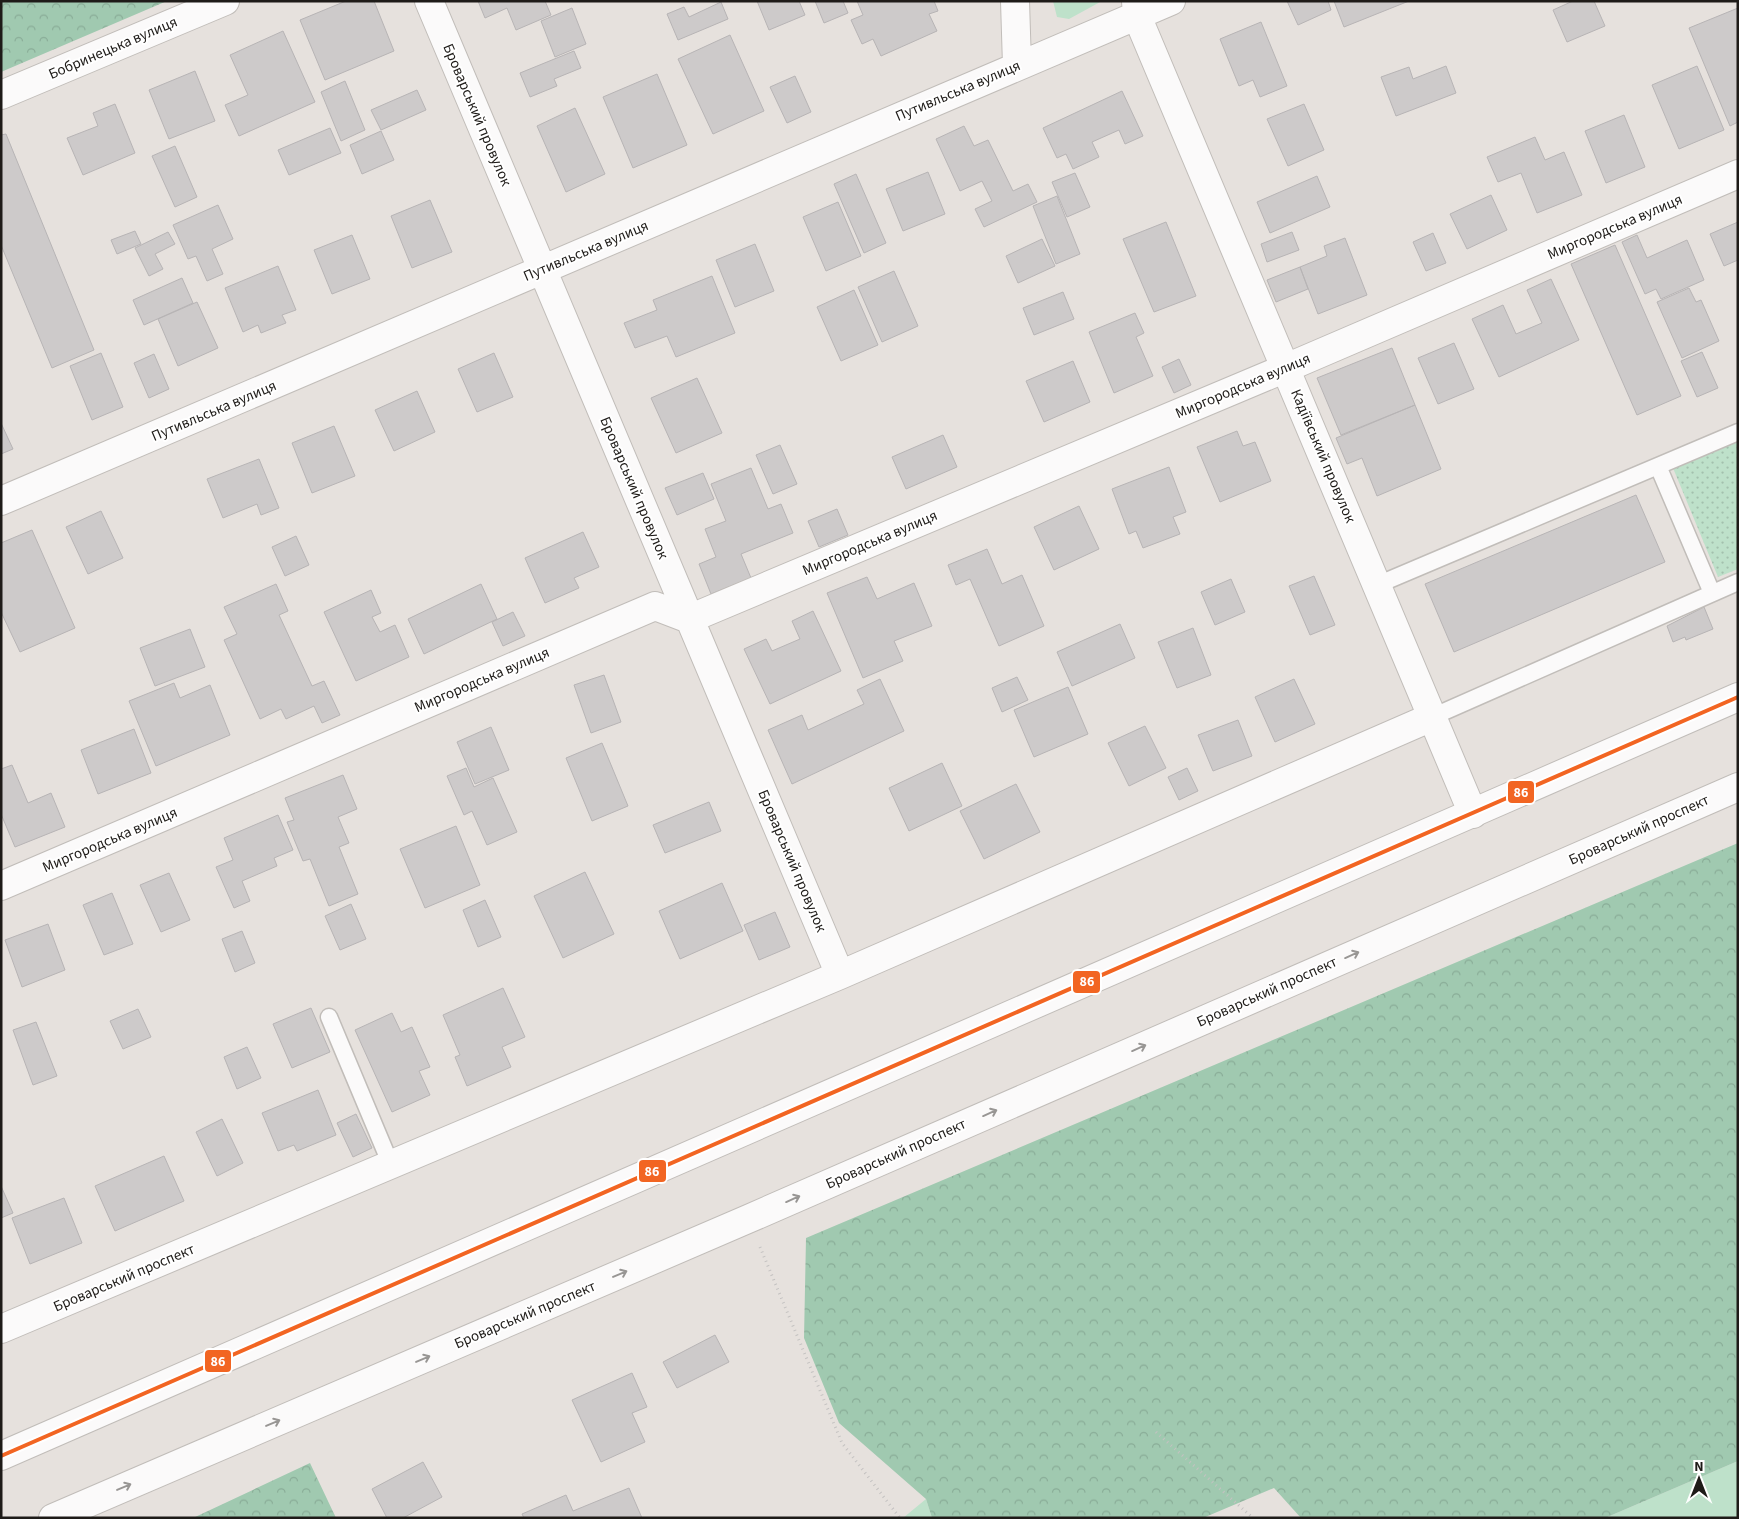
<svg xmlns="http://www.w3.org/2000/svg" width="1739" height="1519" font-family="'Source Sans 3',sans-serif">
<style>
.grass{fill:#bee1ca}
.forest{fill:url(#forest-crowns)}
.park{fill:url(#park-dots)}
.building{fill:#cdcaca;stroke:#b7b4b5}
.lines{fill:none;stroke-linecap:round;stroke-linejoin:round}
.service-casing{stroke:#c1bdb9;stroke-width:19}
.minor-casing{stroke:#c1bdb9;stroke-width:30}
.trunk-casing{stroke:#c1bdb9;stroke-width:30}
.path{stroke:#c4c2c1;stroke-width:3;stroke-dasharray:1 4;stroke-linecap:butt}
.service{stroke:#fbfafa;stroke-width:16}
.minor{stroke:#fbfafa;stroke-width:28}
.trunk{stroke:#fbfafa;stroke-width:28}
.bus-1-casing{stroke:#fff;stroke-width:8}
.bus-1{stroke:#f26522;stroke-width:4}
.oneway{stroke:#989694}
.labels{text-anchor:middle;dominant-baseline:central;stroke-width:4;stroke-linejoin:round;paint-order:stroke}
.street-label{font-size:15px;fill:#1e1b18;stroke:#fff}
.line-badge{stroke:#fff;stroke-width:2}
.badge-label{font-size:14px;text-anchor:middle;font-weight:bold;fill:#fff}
</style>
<defs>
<pattern id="forest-crowns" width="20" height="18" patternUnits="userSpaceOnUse" patternTransform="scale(1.25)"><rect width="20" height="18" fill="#a0c9b0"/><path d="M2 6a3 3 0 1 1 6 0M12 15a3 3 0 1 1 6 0" fill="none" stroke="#89ac97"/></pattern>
<pattern id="park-dots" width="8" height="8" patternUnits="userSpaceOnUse" patternTransform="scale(1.25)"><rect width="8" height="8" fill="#bee1ca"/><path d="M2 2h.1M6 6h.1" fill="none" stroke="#a3c0ad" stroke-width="1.8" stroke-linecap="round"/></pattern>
</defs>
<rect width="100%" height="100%" fill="#e6e1dd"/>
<path class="grass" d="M1053 1H1102L1069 19 1057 17Z
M1738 1461V1518H1605Z
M926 1499 932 1518H903Z"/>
<path class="forest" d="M1 1H167L1 72Z
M1738 843V1461L1605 1518H1301L1274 1488 1203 1518H932L926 1499 839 1423 804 1338 806 1238Z
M310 1463 336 1518H193Z"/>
<path class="park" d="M1738 441V569L1718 577 1673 468Z"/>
<path class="building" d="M346 1H374L394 51 325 80 300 20Z
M478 1H545L551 15 516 30 507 8 485 18Z
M757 1H799L805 15 769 30Z
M815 1H843L848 13 824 23Z
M857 1H934L938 11 929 14 937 31 881 56 873 39 862 44 851 20 863 15Z
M1287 1H1328L1331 10 1298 25Z
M1334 1H1409L1344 27Z
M1573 1H1594L1605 26 1567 42 1553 10Z
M721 2 728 19 678 40 667 14 684 7 689 17Z
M572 8 586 44 555 57 541 21Z
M1738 8V122L1730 126 1689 28Z
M1261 22 1287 86 1260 97 1253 80 1239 86 1220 39Z
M283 31 315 102 239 136 225 105 248 95 230 55Z
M730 35 764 111 713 134 678 59Z
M574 51 581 68 554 79 557 86 530 97 520 73Z
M1446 66 1456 93 1396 116 1381 77 1409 67 1413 79Z
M1697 66 1724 130 1679 149 1652 85Z
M195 71 215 121 169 139 149 90Z
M657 74 687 145 633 168 603 97Z
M795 76 811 112 787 123 770 87Z
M345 81 365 130 341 141 321 92Z
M417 90 426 110 381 130 371 110Z
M1122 91 1143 136 1125 144 1119 130 1092 142 1099 157 1073 169 1066 154 1057 158 1043 128Z
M115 104 135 153 83 175 67 138 98 126 93 113Z
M1304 104 1324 150 1288 166 1267 119Z
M575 108 605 174 566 192 537 126Z
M1624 115 1645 167 1606 183 1585 131Z
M964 126 974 146 988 140 1013 191 1028 184 1037 202 984 227 975 209 992 201 982 181 960 191 936 139Z
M330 128 341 153 289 175 278 150Z
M381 131 394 160 362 174 350 145Z
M6 134 94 350 52 368 1 245V135Z
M1535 137 1545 160 1564 152 1582 195 1537 213 1521 173 1498 182 1487 157Z
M175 146 197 197 175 207 152 156Z
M928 172 945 214 903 231 886 189Z
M1075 173 1090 207 1067 217 1052 182Z
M856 174 886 243 864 253 834 184Z
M1317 176 1330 207 1270 233 1257 202Z
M1491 195 1507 230 1467 249 1450 214Z
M1057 196 1080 254 1056 264 1033 206Z
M430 200 452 252 412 268 391 216Z
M838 202 861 256 826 271 803 217Z
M218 205 233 239 212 249 223 274 207 281 196 256 188 259 173 225Z
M1166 222 1196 296 1154 312 1123 239Z
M1738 222V260L1724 266 1710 234Z
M135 231 141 244 117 254 111 240Z
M168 232 175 244 155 254 163 269 149 276 135 248Z
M1292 232 1299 250 1267 262 1261 244Z
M1433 233 1446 263 1426 271 1413 242Z
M352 235 370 279 332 294 314 250Z
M1637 235 1647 258 1687 240 1704 280 1661 299 1656 289 1645 294 1622 242Z
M1345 238 1367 295 1318 314 1300 267 1327 256 1324 246Z
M1042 239 1055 266 1018 283 1006 256Z
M755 244 774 291 735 307 716 260Z
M1615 245 1681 396 1637 415 1571 264Z
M278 266 296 310 282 315 286 323 261 333 258 325 243 332 225 288Z
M1300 267 1308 289 1276 302 1267 280Z
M894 271 918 326 882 342 858 287Z
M712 276 735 333 676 357 667 336 635 348 624 323 657 310 653 300Z
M182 278 193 303 144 325 133 300Z
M1551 279 1579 340 1499 377 1472 319 1503 305 1516 334 1542 323 1527 290Z
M1689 288 1696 302 1701 300 1719 341 1682 358 1657 302Z
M854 290 878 345 841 361 817 307Z
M1063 292 1074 319 1034 335 1023 308Z
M197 302 218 348 178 366 158 319Z
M1135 313 1144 333 1136 337 1153 376 1114 393 1089 332Z
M1454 343 1474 389 1438 404 1418 358Z
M1392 348 1415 405 1341 435 1317 378Z
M1702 352 1718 388 1697 397 1681 361Z
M101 353 123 407 92 420 70 366Z
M494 353 513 397 477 412 458 369Z
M154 354 169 389 149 398 134 363Z
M1179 359 1191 385 1174 393 1162 367Z
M1073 361 1090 402 1044 422 1026 381Z
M697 378 722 433 676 453 651 398Z
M417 391 435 432 394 451 375 410Z
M1415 405 1441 469 1377 496 1362 458 1347 464 1336 438Z
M1 423 13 449 1 454Z
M334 426 355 476 312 493 292 443Z
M1237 431 1243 446 1255 442 1271 481 1220 502 1197 447Z
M943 435 957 467 906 489 892 457Z
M780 445 797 484 773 494 756 455Z
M259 459 279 508 261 515 257 504 223 518 207 479Z
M1169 467 1186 512 1173 517 1180 534 1143 548 1136 531 1129 534 1112 489Z
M751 468 768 509 781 504 793 533 741 554 751 578 711 594 699 564 716 557 705 529 726 521 711 484Z
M703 473 714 499 677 515 665 488Z
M1636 495 1665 562 1454 652 1425 584Z
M1079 506 1099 549 1054 570 1034 527Z
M837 509 848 535 819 547 808 521Z
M101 511 123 558 88 574 66 527Z
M32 530 75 628 20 652 1 612V543Z
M583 532 599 567 574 578 579 588 545 603 525 558Z
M296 536 309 565 285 576 272 547Z
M987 549 1002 584 1022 575 1044 626 999 646 970 579 956 585 948 565Z
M1314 576 1335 625 1310 635 1289 586Z
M867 577 877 599 914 583 932 626 894 641 903 661 863 678 827 593Z
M1231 579 1245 612 1215 625 1201 592Z
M276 584 288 611 279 615 312 686 324 681 340 715 322 723 314 706 286 719 281 709 260 719 224 640 237 634 224 607Z
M481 584 497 619 424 654 408 619Z
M371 590 381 613 372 617 380 632 395 625 409 657 356 681 324 612Z
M1704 607 1713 629 1686 640 1685 637 1673 642 1667 626Z
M813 611 841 671 770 704 744 649 766 639 772 651 800 639 792 621Z
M513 612 525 636 503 646 492 622Z
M1120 624 1135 658 1072 686 1057 652Z
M1193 628 1211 675 1177 688 1158 642Z
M190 629 205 667 155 686 140 648Z
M604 675 621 722 591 733 574 685Z
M1017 677 1028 700 1002 712 992 688Z
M880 679 904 731 792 784 768 730 802 715 808 730 864 704 857 690Z
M1294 679 1315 724 1275 742 1255 697Z
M174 683 180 698 210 685 230 735 156 766 129 701Z
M1068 687 1088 734 1034 757 1014 710Z
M1238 720 1252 756 1213 771 1198 735Z
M1145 726 1166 768 1129 786 1108 743Z
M491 727 509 770 475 784 457 742Z
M134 729 151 773 98 794 81 750Z
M602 743 628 806 592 821 566 758Z
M942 763 962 806 909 831 889 788Z
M12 765 28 803 51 793 65 827 15 847 1 814V769Z
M466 768 474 787 493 778 517 832 487 845 472 811 464 815 447 776Z
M1187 768 1198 791 1179 800 1168 777Z
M343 775 357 809 338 817 349 843 339 847 358 894 329 906 310 859 303 861 287 822 294 820 285 798Z
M1016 784 1040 832 984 859 960 811Z
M709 802 721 831 665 853 653 825Z
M278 815 293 850 274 858 277 866 242 881 250 901 234 908 216 867 233 860 224 838Z
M456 826 480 885 425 908 400 849Z
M585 872 614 934 563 958 534 896Z
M169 873 190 920 161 932 140 885Z
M722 883 743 931 680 959 659 911Z
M112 893 133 944 104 955 83 905Z
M485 900 501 937 478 947 463 910Z
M351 904 366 939 340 950 325 916Z
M775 912 790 947 759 960 744 925Z
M48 924 65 970 22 987 5 940Z
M242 931 255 963 235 972 222 939Z
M503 988 525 1037 502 1047 511 1067 467 1086 455 1057 460 1055 443 1015Z
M311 1008 330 1052 292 1068 273 1024Z
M138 1009 151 1037 123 1049 110 1021Z
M392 1013 401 1032 412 1027 430 1067 419 1071 430 1095 392 1112 355 1030Z
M36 1022 57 1076 33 1085 13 1030Z
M247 1047 261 1078 237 1089 224 1057Z
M318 1090 336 1135 297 1151 294 1145 278 1151 262 1113Z
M356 1114 372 1148 353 1157 337 1123Z
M222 1119 243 1163 217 1176 196 1132Z
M164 1156 184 1201 115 1231 95 1186Z
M1 1186 13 1213 1 1218Z
M64 1198 82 1243 30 1264 12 1218Z
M715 1335 729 1362 677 1388 663 1362Z
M632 1373 647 1407 632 1413 645 1442 601 1462 572 1400Z
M423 1462 442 1497 403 1518H387L372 1489Z
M629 1488 642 1518H524L522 1514 566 1495 573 1511Z"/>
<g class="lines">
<defs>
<path id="service" d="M1658 466 1712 593
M1377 585 1738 432
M1432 717 1738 582
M329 1017 391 1165"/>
<path id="minor" d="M429 1 840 975
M1015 1 1017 65
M1136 1 1137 16 1473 814
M1 95 225 1
M1 501 1171 1
M1 886 655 606 689 619 1286 368 1738 174
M1 1329 840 975 1432 717"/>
<path id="trunk" d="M1 1456 1738 697
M53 1518 748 1219 1738 787"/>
</defs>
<use href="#service" class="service-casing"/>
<use href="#minor" class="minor-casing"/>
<use href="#trunk" class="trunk-casing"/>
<path class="path" d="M760 1247 842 1443 900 1518
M1156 1432 1253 1518"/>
<use href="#service" class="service"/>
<use href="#minor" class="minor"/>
<use href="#trunk" class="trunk"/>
<defs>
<path id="bus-1" d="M1 1456 1738 697"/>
</defs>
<use href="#bus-1" class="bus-1-casing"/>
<use href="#bus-1" class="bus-1"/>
</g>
<defs><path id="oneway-shaft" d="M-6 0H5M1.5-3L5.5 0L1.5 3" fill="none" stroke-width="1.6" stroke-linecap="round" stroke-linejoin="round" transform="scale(1.25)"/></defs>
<g class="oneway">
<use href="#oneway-shaft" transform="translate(1352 955) rotate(-24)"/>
<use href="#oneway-shaft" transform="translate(1139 1048) rotate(-24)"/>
<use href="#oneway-shaft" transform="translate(990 1113) rotate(-24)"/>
<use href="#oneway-shaft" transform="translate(793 1199) rotate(-24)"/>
<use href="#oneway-shaft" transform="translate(620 1274) rotate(-23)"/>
<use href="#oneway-shaft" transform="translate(423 1359) rotate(-23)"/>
<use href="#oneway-shaft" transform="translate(273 1423) rotate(-23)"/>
<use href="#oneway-shaft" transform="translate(124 1487) rotate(-23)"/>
</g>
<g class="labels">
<g class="street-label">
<text transform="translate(113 48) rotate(-23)">Бобринецька вулиця</text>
<text transform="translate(958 91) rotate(-23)">Путивльська вулиця</text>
<text transform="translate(477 115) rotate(67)">Броварський провулок</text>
<text transform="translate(1615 227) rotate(-23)">Миргородська вулиця</text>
<text transform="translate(586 251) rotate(-23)">Путивльська вулиця</text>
<text transform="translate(1243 386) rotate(-23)">Миргородська вулиця</text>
<text transform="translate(214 411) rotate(-23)">Путивльська вулиця</text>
<text transform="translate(1323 456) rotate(67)">Кадіївський провулок</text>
<text transform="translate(634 488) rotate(67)">Броварський провулок</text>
<text transform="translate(870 543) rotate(-23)">Миргородська вулиця</text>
<text transform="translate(482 680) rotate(-23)">Миргородська вулиця</text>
<text transform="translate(1639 830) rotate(-24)">Броварський проспект</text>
<text transform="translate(110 840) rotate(-23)">Миргородська вулиця</text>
<text transform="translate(792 861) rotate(67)">Броварський провулок</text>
<text transform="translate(1267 992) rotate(-24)">Броварський проспект</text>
<text transform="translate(896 1154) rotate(-24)">Броварський проспект</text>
<text transform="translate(124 1278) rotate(-23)">Броварський проспект</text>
<text transform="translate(525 1315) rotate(-23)">Броварський проспект</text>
</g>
</g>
<g class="line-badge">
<rect x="1507" y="780" width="28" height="24" rx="5" fill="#f26522"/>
<rect x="1072" y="970" width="29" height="24" rx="5" fill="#f26522"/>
<rect x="638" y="1159" width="29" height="24" rx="5" fill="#f26522"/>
<rect x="204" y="1349" width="28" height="24" rx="5" fill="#f26522"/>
</g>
<g class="badge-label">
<text x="1521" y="797">86</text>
<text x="1087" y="986">86</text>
<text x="652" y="1176">86</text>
<text x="218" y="1366">86</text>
</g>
<rect width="1739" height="1519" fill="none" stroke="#1e1b18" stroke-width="5"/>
<g transform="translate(1699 1479)" stroke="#ffffff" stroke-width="4" paint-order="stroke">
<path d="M0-4L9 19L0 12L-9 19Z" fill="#1e1b18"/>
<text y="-8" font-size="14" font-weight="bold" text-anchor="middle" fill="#1e1b18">N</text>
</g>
</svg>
